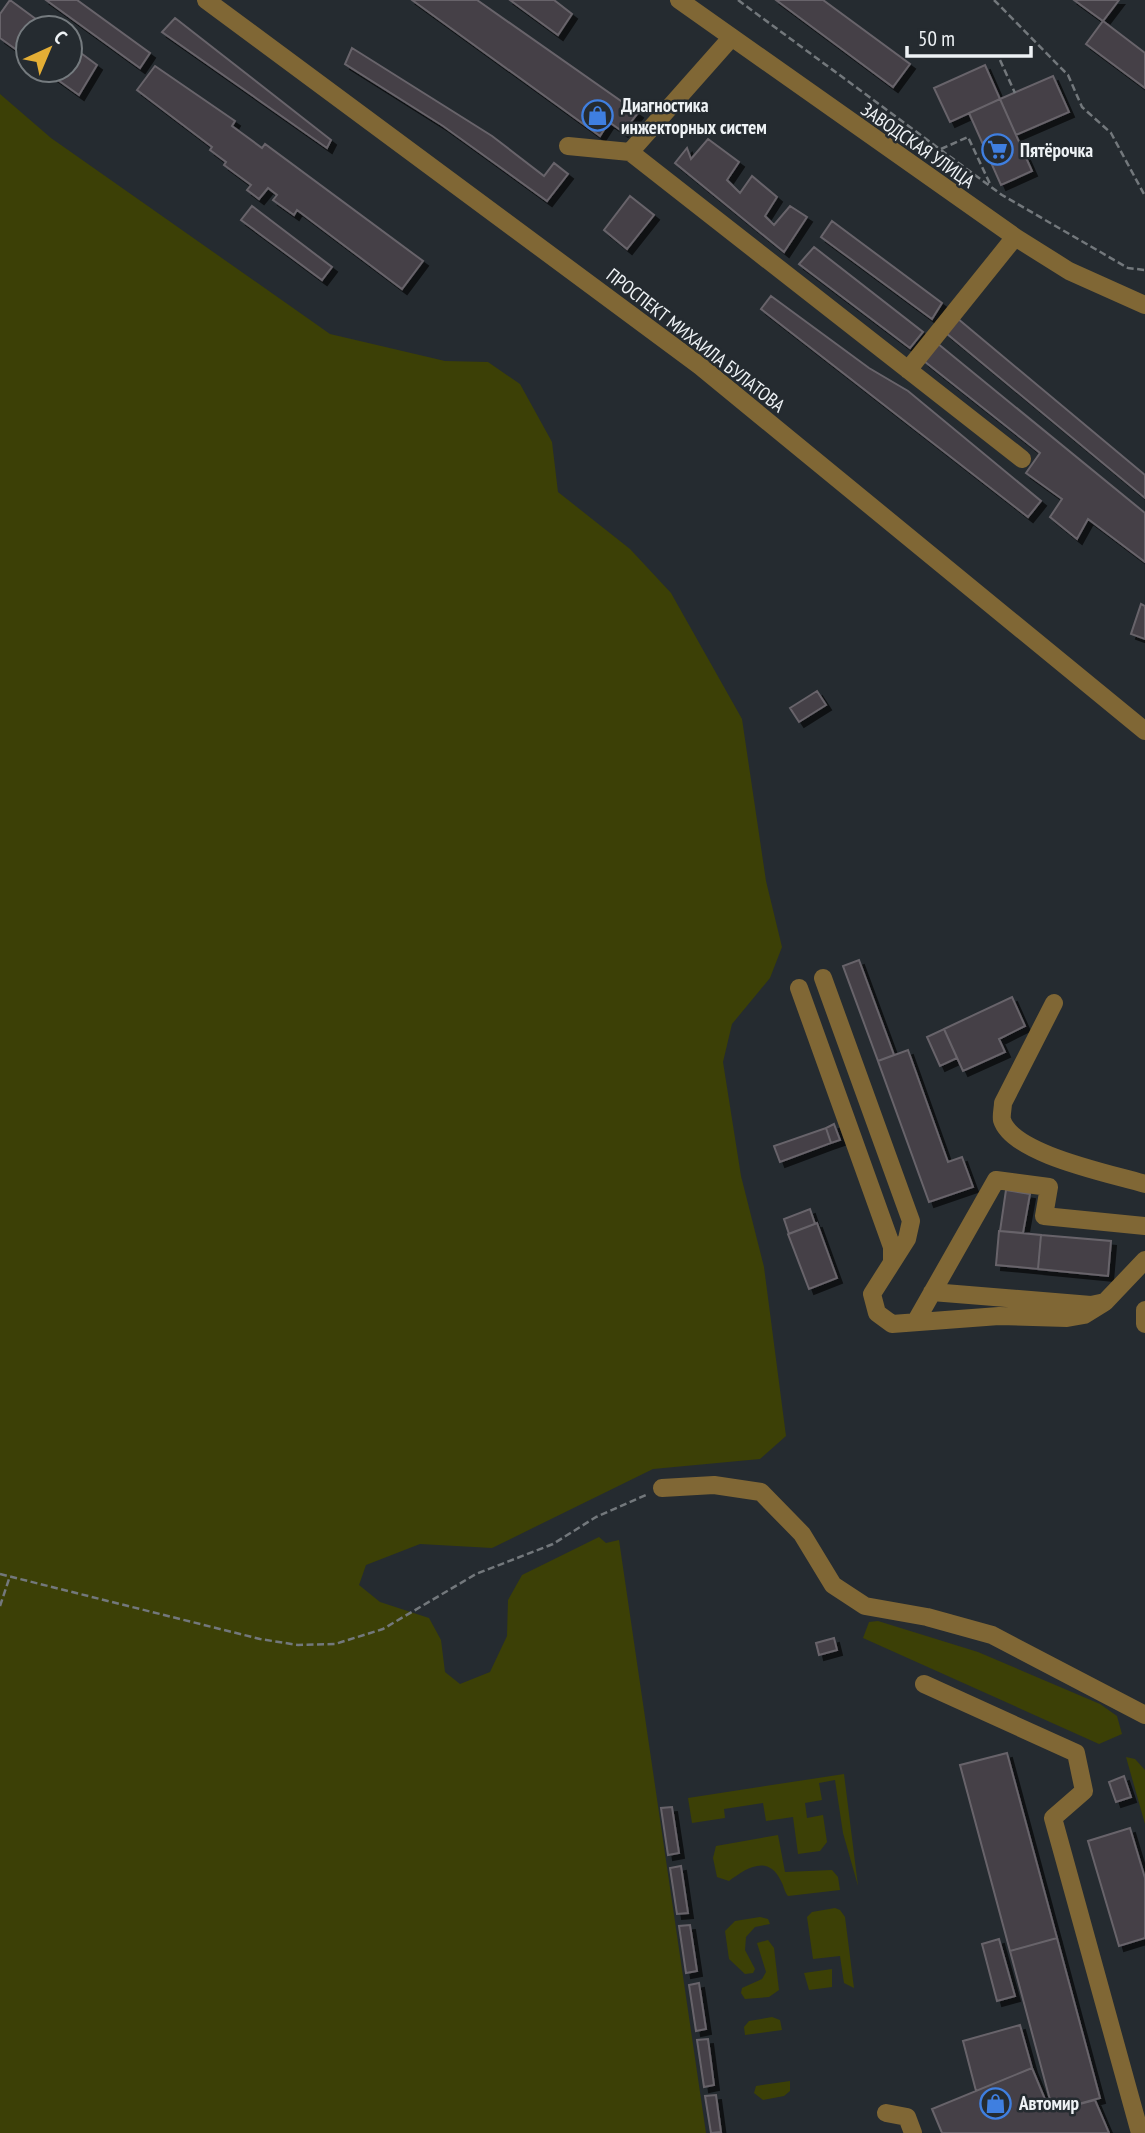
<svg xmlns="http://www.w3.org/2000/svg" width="1145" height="2133" font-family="'PT Sans Narrow',sans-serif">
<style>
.green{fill:#3c4006}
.building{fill:#444046;stroke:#68646b;stroke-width:2;filter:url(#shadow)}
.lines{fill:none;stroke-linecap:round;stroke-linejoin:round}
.path{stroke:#73787c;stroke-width:2.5;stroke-dasharray:7 3.5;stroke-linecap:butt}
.minor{stroke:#806735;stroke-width:18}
.labels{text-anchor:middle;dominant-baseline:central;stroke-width:5;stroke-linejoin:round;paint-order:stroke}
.poi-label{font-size:19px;font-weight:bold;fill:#eef2f5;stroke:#252b30;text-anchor:start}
.street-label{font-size:19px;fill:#eef2f5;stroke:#252b30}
</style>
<defs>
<filter id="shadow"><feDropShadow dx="5" dy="5" stdDeviation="0" flood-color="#0009"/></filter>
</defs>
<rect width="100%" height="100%" fill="#252b30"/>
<path class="green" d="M0 94 51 138 330 334 445 361 488 362 520 384 552 442 558 492 630 549 671 593 742 719 766 881 782 947 770 978 732 1024 723 1062 741 1176 764 1267 786 1436 760 1459 653 1469 492 1548 420 1544 366 1565 359 1585 380 1602 429 1618 441 1640 445 1672 460 1684 490 1672 507 1636 508 1600 522 1575 599 1537 606 1543 619 1540 706 2133H0Z
M878 1621 978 1652 1100 1704 1117 1716 1122 1734 1099 1744 863 1638 869 1622Z
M1126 1757 1135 1759 1145 1770V1824Z
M844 1774 858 1886 843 1833 835 1780 819 1783 822 1800 805 1803 807 1818 823 1815 827 1842 820 1851 798 1854 793 1817 766 1821 763 1803 724 1809 725 1818 692 1823 688 1798Z
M778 1835 785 1872 832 1870 838 1877 840 1890 788 1896C784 1891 784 1886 781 1881 768 1853 745 1869 729 1881L717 1877 713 1858 716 1846Z
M835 1908 840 1910 845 1917 854 1988 844 1983 840 1956 813 1959 807 1917 812 1912Z
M760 1917 768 1919 770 1924 755 1927 746 1937 745 1950 755 1969 753 1973 745 1974 729 1959 725 1931 735 1921Z
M768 1940 774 1948 779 1990 769 1997 745 1999 741 1993 742 1988 762 1979 766 1972 757 1943Z
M832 1969V1987L809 1990 804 1973Z
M772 2017 780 2020 782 2030 745 2035 744 2027 749 2021Z
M790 2081V2091L784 2096 763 2100 754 2093 756 2086Z"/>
<path class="building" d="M10 0 48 28H28V58L0 38V14Z
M46 0H77L150 53 140 68Z
M412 0H477L638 113 623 132 609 122 600 136Z
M510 0H554L572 14 558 35Z
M776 0H823L910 64 893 87Z
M1074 0H1119L1103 21Z
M175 18 331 140 327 148 162 32Z
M1103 21 1145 53V88L1086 44Z
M70 45 97 65 79 95 44 70H70Z
M352 48 492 136 544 176 554 163 568 174 547 201 443 126 345 64Z
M985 65 1000 99 950 122 934 88Z
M155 66 235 121 232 126 262 148 265 144 423 261 402 289 297 210 294 215 273 200 277 195 268 188 259 199 247 190 251 185 224 165 226 162 210 150 212 147 137 90Z
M1053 76 1069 112 1016 135 1000 99Z
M1000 99 1032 171 1001 185 969 113Z
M708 139 739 162 727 180 740 193 752 176 777 197 765 216 774 225 790 206 807 217 784 252 675 163 687 148 691 159Z
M630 196 654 215 627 249 604 230Z
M252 206 332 267 322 280 241 220Z
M832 221 942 303 932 319 821 237Z
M814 247 923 332 910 348 799 264Z
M771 296 869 368 908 391 1041 501 1028 517 761 309Z
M957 318 1145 475V498L946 333Z
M937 343 1145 513V562L1088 519 1077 539 1050 517 1062 499 1026 473 1040 453 924 361Z
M1141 604 1145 606V639L1131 634Z
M817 691 826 705 799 722 790 708Z
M859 960 894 1055 878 1061 843 966Z
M1012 997 1025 1026 999 1039 1005 1052 963 1071 944 1029Z
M944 1029 957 1058 940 1066 927 1037Z
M908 1050 948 1162 962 1157 973 1187 929 1202 878 1061Z
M834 1124 840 1140 831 1143 826 1128Z
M826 1128 831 1143 780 1162 774 1146Z
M1006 1190 1030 1194 1023 1233 1000 1231Z
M810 1209 815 1224 789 1234 784 1219Z
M817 1223 837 1278 809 1289 788 1234Z
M999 1231 1041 1235 1038 1269 996 1265Z
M1041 1235 1111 1241 1108 1276 1038 1269Z
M834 1638 837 1650 819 1655 816 1643Z
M1007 1753 1057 1938 1010 1951 960 1765Z
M1124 1776 1131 1797 1116 1802 1109 1782Z
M672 1807 679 1853 668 1855 661 1808Z
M1130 1828 1145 1878V1938L1119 1946 1088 1841Z
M681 1866 688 1913 677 1914 670 1868Z
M690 1925 697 1971 686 1973 679 1926Z
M1057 1938 1100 2098 1053 2111 1010 1951Z
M999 1939 1015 1996 997 2001 982 1944Z
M699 1983 706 2029 696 2031 689 1985Z
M1020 2025 1032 2068 976 2091 963 2041Z
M708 2039 714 2085 704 2087 697 2040Z
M1032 2068 1049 2109 1052 2107 1053 2111 1095 2100 1109 2133H942L932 2109Z
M716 2095 721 2132 711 2133 705 2096Z"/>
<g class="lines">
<path class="path" d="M738 0 1002 195 1128 268 1145 270
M994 0 1068 75 1082 107 1111 133 1145 196
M1000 60 1015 93
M941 149 968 137 991 186
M0 1574 260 1639 298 1645 335 1644 383 1629 476 1574 553 1544 596 1517 646 1495
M0 1606 10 1576"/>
<path class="minor" d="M206 0 700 366 1145 731
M679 0 1015 237 1069 271 1145 305
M568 146 630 152 1022 459
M630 152 731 38
M908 370 1015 237
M823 978 911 1221 907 1239 872 1294 877 1313 892 1324 999 1316 1067 1318 1084 1315 1105 1302
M799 988 892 1247V1262
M1054 1003 1003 1103C1003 1108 1001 1115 1002 1120 1013 1155 1113 1174 1145 1184
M932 1292 1091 1305 1105 1302 1145 1260
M1145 1310V1324
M916 1321 996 1180 1049 1187 1044 1216 1145 1226
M662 1488 714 1485 761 1492 802 1534 833 1585 865 1606 927 1617 992 1635 1145 1715
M924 1684 1076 1753 1084 1791 1053 1818 1140 2133
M886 2113 907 2117 913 2133"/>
</g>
<defs>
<symbol id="shop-ring" viewBox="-11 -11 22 22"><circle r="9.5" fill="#252b30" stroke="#3f7fe0" stroke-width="1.5"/><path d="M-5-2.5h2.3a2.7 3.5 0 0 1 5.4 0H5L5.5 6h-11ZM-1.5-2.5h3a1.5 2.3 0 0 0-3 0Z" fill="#3f7fe0"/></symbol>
<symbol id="supermarket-ring" viewBox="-11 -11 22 22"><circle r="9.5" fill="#252b30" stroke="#3f7fe0" stroke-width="1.5"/><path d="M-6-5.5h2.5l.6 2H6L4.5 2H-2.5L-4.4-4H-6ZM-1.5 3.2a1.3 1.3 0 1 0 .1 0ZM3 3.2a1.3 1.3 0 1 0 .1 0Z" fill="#3f7fe0"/></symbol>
</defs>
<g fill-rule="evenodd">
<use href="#shop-ring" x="580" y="98" width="35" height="35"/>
<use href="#supermarket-ring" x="980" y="132" width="35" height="35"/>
<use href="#shop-ring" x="978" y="2086" width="35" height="35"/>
</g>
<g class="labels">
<g class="poi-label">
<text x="621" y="105">Диагностика<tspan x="621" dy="22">инжекторных систем</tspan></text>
<text x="1020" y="150">Пятёрочка</text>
<text x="1019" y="2103">Автомир</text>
</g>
<g class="street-label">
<text transform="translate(918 145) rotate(35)">ЗАВОДСКАЯ УЛИЦА</text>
<text transform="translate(696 340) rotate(38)">ПРОСПЕКТ МИХАИЛА БУЛАТОВА</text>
</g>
</g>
<g transform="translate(49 49) rotate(44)"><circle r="33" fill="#252b30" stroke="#757b7f" stroke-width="2"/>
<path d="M0-5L12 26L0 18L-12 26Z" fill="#e4ae35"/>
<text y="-10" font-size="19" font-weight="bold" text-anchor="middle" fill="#eef2f5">С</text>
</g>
<path d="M907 46v10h124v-10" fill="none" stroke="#eef2f5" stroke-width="3.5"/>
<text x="918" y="46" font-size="21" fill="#eef2f5" stroke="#252b30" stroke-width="5" paint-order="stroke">50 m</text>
</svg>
